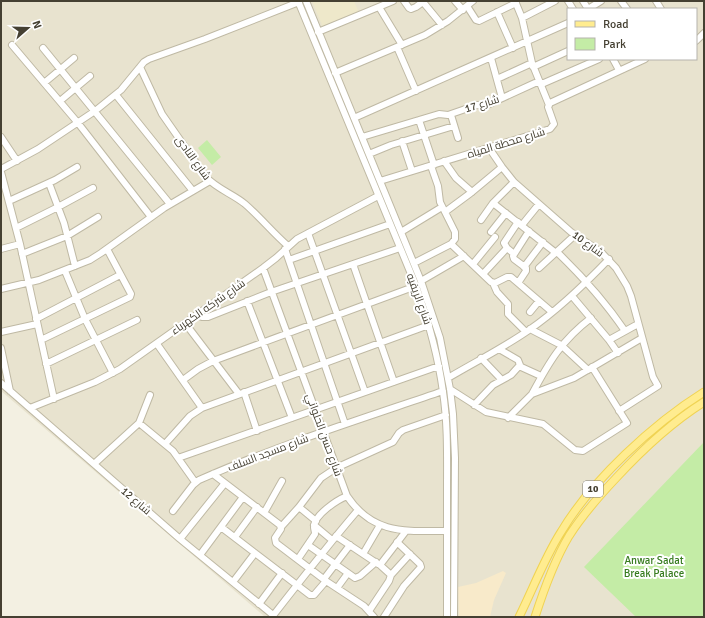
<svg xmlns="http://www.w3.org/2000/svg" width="705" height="618" font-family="Signika,Cairo,sans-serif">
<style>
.residential{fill:#e8e3cf;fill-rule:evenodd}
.commercial{fill:#f8eaca}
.education{fill:#eee8ca}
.green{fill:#c4eca6}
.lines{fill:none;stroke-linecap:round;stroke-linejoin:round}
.minor-casing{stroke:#bfb9a4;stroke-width:8}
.major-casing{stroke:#f0d353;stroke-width:9}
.minor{stroke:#fff;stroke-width:6}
.major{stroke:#ffec8f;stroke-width:7}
.labels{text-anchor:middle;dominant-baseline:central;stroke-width:4;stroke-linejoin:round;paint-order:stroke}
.shield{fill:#fff;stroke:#7d7970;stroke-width:1}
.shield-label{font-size:10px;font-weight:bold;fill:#454032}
.street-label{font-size:11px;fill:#454032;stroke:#fff}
.park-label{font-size:11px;fill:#387c20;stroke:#fff}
</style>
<rect width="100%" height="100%" fill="#f3f0e2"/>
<path class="residential" d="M1 1H704V617H265L1 391ZM568 9H696V59H568Z"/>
<path class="commercial" d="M503 571 506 573 494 600 490 617H459L458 587 476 583Z"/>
<path class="education" d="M312 1H354L360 15 324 30Z"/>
<path class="green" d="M207 140 221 157 212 165 198 148Z
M704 442V617H636L584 567Z"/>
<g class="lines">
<defs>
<path id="minor" d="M298 1 416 286C428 320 438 355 443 392 448 425 447 459 447 492 447 534 447 575 447 617
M306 1 421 281 440 338 450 389 453 414 455 458 454 617
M404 1 409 8 411 9 416 7 424 1
M455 1 463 10
M515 1 522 18 532 63 549 105
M568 1 573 9
M583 1 588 9
M621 1 627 9
M656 1 661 9
M423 2 442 25
M467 6 476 20 479 21 516 3
M379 7 402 45
M588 9 601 1
M497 12 513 48
M522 18 555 1
M318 32 393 1
M696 41 704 33
M12 45 78 123 151 217
M397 47 416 91
M43 48 170 204
M491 58 502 98
M613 59 619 70
M140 67 162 114 206 177C217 189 233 194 245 204 260 217 273 233 288 246
M533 67 568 51
M335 73 425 35 448 21 473 1
M497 79 532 63
M44 83 74 58
M116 95 193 191
M60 101 90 76
M451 115 458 138
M354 118 568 23
M419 120 434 165
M1 137 17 161
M362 137 439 114 448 115 477 105 485 106 535 83H544L599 59
M402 141 412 171
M489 148 502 167 514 182 571 232 601 252 616 268 627 286 631 296 653 377 658 386 619 411
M369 154 391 145 454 126
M444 161 456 178 472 192
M1 169 38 149 95 111 121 90 144 62 149 59 205 39 299 2
M1 172 20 244 54 399
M380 181 550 129 554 124 548 107 550 103 645 59
M49 183 64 223 75 266
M9 201 55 180 77 167
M493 203 556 253
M445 212 472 192 502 167
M481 220 493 203 514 182
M522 225 539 204
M16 228 58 207 93 188
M401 232 442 207
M491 232 506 213
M308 233 365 392
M451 244 491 282 495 283 507 277H511L552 312
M1 249 20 244
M285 249 345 424
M557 252C584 278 604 300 625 331
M22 254 67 236 98 217
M514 254 507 248 504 243 518 222
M289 260 390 224
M414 263 451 244 455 239V232L440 202 438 186 431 166
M353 264 394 382
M473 264 495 237
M524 267 543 242
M263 268 347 496C373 535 406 531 447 531
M539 268 575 235
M65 271 85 319 113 373
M483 274 507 248
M421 281 464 256
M493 283 497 292 508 304V314L526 332
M518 283 526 271V268L514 259 513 256 529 231
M1 289 39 280 90 260 101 253 164 208 210 181
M572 296 609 340 618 353
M247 301 292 418
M530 312 539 301
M196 315 202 317H208L271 292 400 248
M36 319 120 275
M185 323 239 394
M530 329 561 345 588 370
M1 332 37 324
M41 340 130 297 131 294 107 249
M609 340 638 324
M157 344 202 408
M1 348 10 391
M481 358 501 379
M46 364 137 320
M519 366 541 376
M448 378C475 362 503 348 529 330 558 310 584 285 609 259
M183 380 198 369 213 361 416 286
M1 383 180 539 273 615
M450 389 486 412 543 424 575 450 583 451 627 423 592 367
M244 392 257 431
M532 394C549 362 562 340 591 318
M474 405 493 385 511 375 520 365 518 360 499 349
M30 408 95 382 120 369 263 268 276 258 297 239 378 196
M508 418 532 394 574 378 642 338
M139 423 173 451 195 482
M165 444 190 416 202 408 429 325
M178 458 439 366
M94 464 139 423 150 395
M213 474 280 525 281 529 275 538 276 543 326 581 364 606 374 617
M299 507 316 521
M173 511 193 485 199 480C278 445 361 419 443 391
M264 513 282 481
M314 525 332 540
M221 527 310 595H314L326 581
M281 527 299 507 321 478 336 468 393 442 399 433 403 430 446 415
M336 536 378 564
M235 537 257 507
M180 539 225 483
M308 545 355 578 360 576 376 562
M363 554 380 525
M200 555 243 497
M298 559 315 534C315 531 314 529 314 527 314 515 337 500 347 496
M391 575 380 565 406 531
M324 579 350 545
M233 582 255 553
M337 588 348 573
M259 604 282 573
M369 611 389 581 391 575 410 554
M272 617C300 581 328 545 358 510
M384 617 404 586 421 567 420 564 397 542"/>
<path id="major" d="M519 617C533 589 544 559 561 532 592 480 653 424 704 392
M535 617C544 589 554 561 569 536 583 514 599 496 617 477 643 449 672 422 704 402"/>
</defs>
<use href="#minor" class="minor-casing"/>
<use href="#major" class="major-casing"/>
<use href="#minor" class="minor"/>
<use href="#major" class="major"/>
</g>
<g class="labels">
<rect class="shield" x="583" y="481" width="20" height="16" rx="3"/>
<g class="shield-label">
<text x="593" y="489">10</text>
</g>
<g class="street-label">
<text transform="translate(482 104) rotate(-17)">شارع 17</text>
<text transform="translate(506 143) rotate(-17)">شارع محطة المياه</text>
<text transform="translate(193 158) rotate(54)">شارع النادى</text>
<text transform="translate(588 244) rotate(36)">شارع 10</text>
<text transform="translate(419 299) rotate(70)">شارع الريفيه</text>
<text transform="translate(208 307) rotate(-35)">شارع شركه الكهرباء</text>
<text transform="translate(324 435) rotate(70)">شارع حسن الحلواني</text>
<text transform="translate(268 453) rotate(-21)">شارع مسجد السلف</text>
<text transform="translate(136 501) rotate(41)">شارع 12</text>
</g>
<g class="park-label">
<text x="654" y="560">Anwar Sadat<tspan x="654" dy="13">Break Palace</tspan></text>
</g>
</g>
<rect width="705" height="618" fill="none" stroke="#454032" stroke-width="4"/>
<rect x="567" y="8" width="130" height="52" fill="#ffffff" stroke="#b5b3ad"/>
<rect x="575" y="21" width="20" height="6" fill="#ffec8f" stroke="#b5b3ad"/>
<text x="603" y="28" font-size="12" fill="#454032">Road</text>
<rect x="575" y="38" width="20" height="12" fill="#c4eca6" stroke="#b5b3ad"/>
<text x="603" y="48" font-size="12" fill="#454032">Park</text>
<g transform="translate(28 28) rotate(70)" stroke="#ffffff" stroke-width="3" paint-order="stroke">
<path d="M0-3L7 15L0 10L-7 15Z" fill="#454032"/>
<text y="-6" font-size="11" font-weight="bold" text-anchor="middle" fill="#454032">N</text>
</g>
</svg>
